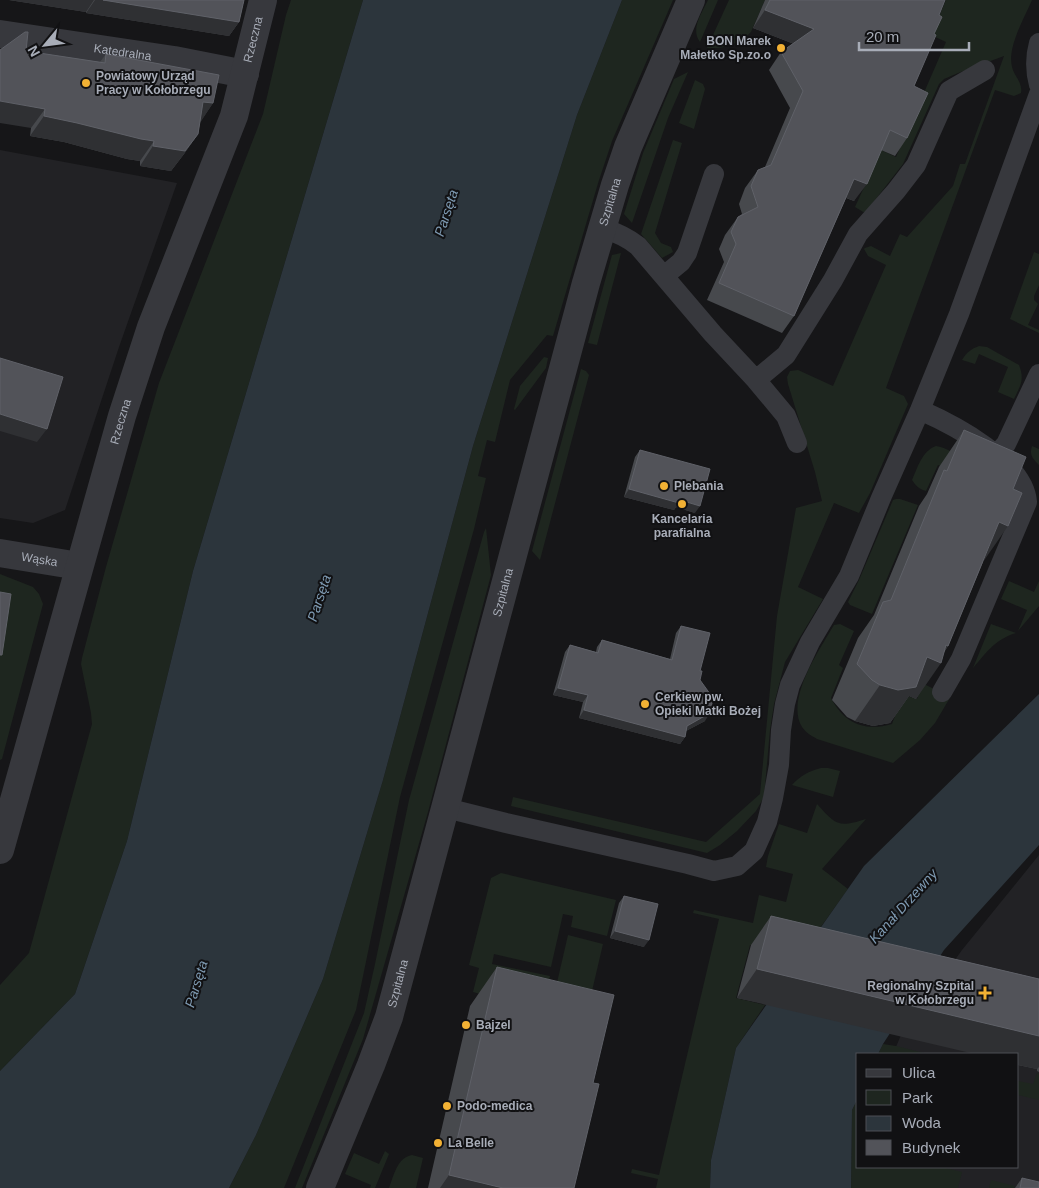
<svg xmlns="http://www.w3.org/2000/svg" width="1039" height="1188" font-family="Helvetica,sans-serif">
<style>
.built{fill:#222225}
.green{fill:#1e261f}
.water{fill:#2c353c}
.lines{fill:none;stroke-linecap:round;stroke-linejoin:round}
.lane{stroke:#37383d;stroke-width:20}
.street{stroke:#37383d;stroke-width:28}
.wall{fill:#47494d}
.shaded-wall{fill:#2f3033}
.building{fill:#525359;stroke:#5f6168}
.poi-dot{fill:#f2b134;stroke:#111113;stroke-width:2}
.labels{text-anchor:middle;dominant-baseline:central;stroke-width:4;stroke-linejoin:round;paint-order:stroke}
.street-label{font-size:12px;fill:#a8adb8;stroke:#111113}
.poi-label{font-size:12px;font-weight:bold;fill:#a8adb8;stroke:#111113;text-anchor:start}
.water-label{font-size:14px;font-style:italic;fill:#7f9bb3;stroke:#111113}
</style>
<rect width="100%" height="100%" fill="#161618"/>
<path class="built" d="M0 150 177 183 119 347 65 510 33 523 0 518Z
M1039 855V1188H866L871 1167H1018V1054H893L901 1035 962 950Z"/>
<path class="green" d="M291 0H363L193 571 127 841 75 994 0 1071V985L29 953 92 724 91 713 81 664 82 658 106 567 159 383 263 114 286 15Z
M622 0H673L612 141 599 180 553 336 547 335 510 380 495 442 487 440 478 476 486 478 474 529 400 797 356 1010 284 1188H229L256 1135 323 979 383 780 473 446 577 115Z
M708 0H718L700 42C690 29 702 13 708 0Z
M729 0H765L751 32C741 43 722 50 707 48Z
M946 0H1032C1024 19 1007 47 1012 67 1014 76 1023 83 1021 93L1014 96 995 90 886 388 904 396 908 404 870 493 859 513 834 503 798 587 823 599 785 662 774 704 770 730 764 797 756 811 737 831 720 845 707 853 511 806 513 797 706 842 760 794 777 616 796 508 822 501 815 472 788 384 787 377 790 371 798 370 833 386 886 265 868 256 864 249 865 248 871 246 890 256 900 234 907 237 953 186 960 164H965L1004 56 958 73 944 79 939 84 903 164 865 213 855 207 881 150 896 157 946 42 931 35Z
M688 72 668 118 632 223 624 214 643 153 674 79Z
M695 80 703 84 705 89 694 129 679 123Z
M673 140 682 143 655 233 661 243 671 247 673 252 662 258 641 234Z
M1034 252 1039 254V285L1034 296V300L1038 304 1028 325 1039 330V333L1010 319Z
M621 253 597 345 588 343 612 255Z
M979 346 987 347 1019 365C1025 380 1020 386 1014 399L998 392 1008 367 979 354 975 364 962 360C967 352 971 349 979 346Z
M544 357 548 358 546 368 515 410 514 409 520 386Z
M581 369 586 371 589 375 540 560 532 551Z
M936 446C955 448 986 478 1002 491L938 465 926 491C919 489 916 486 912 480 918 467 922 451 936 446Z
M1032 446 1039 449V465C1033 459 1029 455 1032 446Z
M896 499H900L918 505 872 614 850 605 848 602 859 580 893 500Z
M486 528 491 575 428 812 363 1039 302 1188H295L364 1013 375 964 409 800 484 532Z
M0 574 33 587 39 594 43 604 2 759 0 760Z
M1009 581 1034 592 1039 581V606L1018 631 1027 610 1001 599Z
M840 624 854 631 839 665 843 668 831 698C844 723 864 732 892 724L903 695 917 699 922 683 934 689 951 696 935 723 920 740 893 763 817 739C812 736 806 733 802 727 785 699 820 649 834 625Z
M991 624 1016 633C994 640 987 652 973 668Z
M821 768H828L840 771 833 797 792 785C800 776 809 771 821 768Z
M817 804C836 825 838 828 866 819L822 869 848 889 800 956 750 945 736 998 765 1005 736 1048 711 1160 710 1188H656L658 1179 631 1173 632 1169 659 1175 719 919 693 913 694 910 753 923 759 895 786 902 793 874 766 867 768 856 779 824 807 833Z
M501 873 616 900 607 936 571 927 573 916 563 914 551 967 494 954 492 964 550 976 542 1011 473 992 479 968 469 965 491 878Z
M568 935 603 944 585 1021 550 1013Z
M883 1044 896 1046 928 1054H878Z
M1037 1073 1039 1074V1100L1018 1095V1081L1033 1084Z
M858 1098V1167H942L962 1172 958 1188H851L852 1110Z
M385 1151 389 1154 375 1188H370L371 1185 345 1174 354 1153 379 1164Z
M412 1155 423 1158 416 1188H389C394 1175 397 1158 412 1155Z
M991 1180 1015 1186 1014 1188H989Z"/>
<path class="water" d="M363 0H622L577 115 473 446 383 780 323 979 256 1135 229 1188H0V1071L75 994 127 841 193 571Z
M1039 694V845L944 950 883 1044 878 1054H858V1098L852 1110 851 1188H710L711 1160 736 1048 864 866Z"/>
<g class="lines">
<path class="lane" d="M1039 43C1035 57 1035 70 1039 85
M602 228C615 232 627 237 638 246L713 334 756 380 786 355 833 280 858 234 896 191 916 165 949 91 985 70
M664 276 681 262 687 253 714 174
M756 380 786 416 797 443
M920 410C954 425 1024 461 1027 502L961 659 942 692
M996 455 1006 444 1039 374
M446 808 506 823 688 864 714 871 737 866 754 851 767 822 773 798 779 765 781 730 785 704 790 685 810 642 849 576 881 498 920 410 959 314 1039 94"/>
<g class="street">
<path id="s1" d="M0 34 174 60 245 74"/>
<path id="s2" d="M0 553 79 566"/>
<path id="s3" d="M0 850 122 416 151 327 234 116 263 0"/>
<path id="s4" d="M320 1188 371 1065 389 1017 586 283 615 185 628 147 691 0"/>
</g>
</g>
<path class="wall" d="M9 0H244L239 22 229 36 86 13V12Z
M765 0H945L939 15 934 34 914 86 907 138 895 156 881 150 854 201 846 198 794 316 782 333 707 300 724 262 719 249 725 235 738 217 742 214 739 204 745 188 758 170 765 167 790 108 769 70 781 52 794 44 753 28Z
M26 51 100 62 106 54 213 103 200 122 198 134 184 154 171 171 140 166V161L127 159 64 142 30 136 31 128Z
M964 430 983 562 948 646 916 699 909 696 890 723 873 726 855 721 847 717 832 700 858 638 874 615 919 506 927 494 939 467Z
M640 450 695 513 676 507 674 510 624 497 635 457Z
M681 626 700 671V680L705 721 686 731 685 737 680 744 579 718 583 702 553 695 565 652 570 645 596 652 597 647 602 640 670 659 676 633Z
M624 896 644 947 610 938 619 903Z
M771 916 1039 979V1072L1037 1071V1069L1018 1065V1054L737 998 751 945Z
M497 967 593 1083 574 1188H428L470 1006Z
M1022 1178 1039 1188H1015Z"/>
<path class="shaded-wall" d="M9 0H94L86 12Z
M95 0H103L239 22 229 36 86 13Z
M765 10 814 29 802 47 753 28Z
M0 101 45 109 31 128 0 123Z
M203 102 213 103 200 123Z
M44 116 77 123 154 141 140 161 127 159 64 142 30 136Z
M198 134 184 154 171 171 140 166 153 146Z
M854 179 867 184 854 201 842 196Z
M0 414 47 429 37 442 0 431Z
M629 489 680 500 700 506 695 513 676 507 674 510 624 497Z
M999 522 1008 526 983 562Z
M946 645 948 646 937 661 941 663 916 699 909 696 890 723 873 726 855 721 880 685 927 657Z
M558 688 588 695 583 702 553 695Z
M584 710 685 737 680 744 579 718Z
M710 713 705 721 682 733 687 726Z
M615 931 649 940 644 947 610 938Z
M757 969 1039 1036V1067L1037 1069 1018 1065V1054H975L737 998Z
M449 1175 503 1188H440Z"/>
<path class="building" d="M103 0H244L239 22Z
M770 0H945L939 15 942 17 934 34 936 35 914 86 928 93 907 138 890 130 867 184 854 179 794 316 719 283 736 244 731 232 738 217 758 207 751 186 758 170 771 165 803 91 781 52 814 29 765 10Z
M25 32H28L26 51 105 63 106 54 219 75 213 103 203 102 198 134 185 151 153 146 154 141 141 139 77 123 44 116 45 109 0 101V50Z
M0 358 63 377 47 429 0 414Z
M964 430 1026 457 1013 489 1022 493 1008 526 999 522 948 646 946 645 941 663 927 657 916 687 898 690 880 685 872 680 857 664 883 602 891 600 944 470 947 471Z
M640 450 710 469 700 506 680 500 679 503 629 489Z
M0 592 11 594 2 655H0Z
M681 626 710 633 700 671H702L700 680 713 698 710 713 687 726 685 737 584 710 588 695 558 688 570 645 598 653 602 640 672 660Z
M624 896 658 904 649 940 615 931Z
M771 916 1039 979V1036L757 969Z
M497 967 614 995 593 1083 599 1084 574 1188H503L449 1175Z
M1022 1178 1039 1182V1188H1020Z"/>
<g class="poi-dot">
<circle cx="781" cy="48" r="5"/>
<circle cx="86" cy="83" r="5"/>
<circle cx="664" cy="486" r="5"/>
<circle cx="682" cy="504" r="5"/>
<circle cx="645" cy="704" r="5"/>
<path d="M982.5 985.5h5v5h5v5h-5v5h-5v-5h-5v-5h5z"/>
<circle cx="466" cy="1025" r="5"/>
<circle cx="447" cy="1106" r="5"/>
<circle cx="438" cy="1143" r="5"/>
</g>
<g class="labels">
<g class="street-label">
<text stroke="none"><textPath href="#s3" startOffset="850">Rzeczna</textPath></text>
<text stroke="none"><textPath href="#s1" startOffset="124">Katedralna</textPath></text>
<text stroke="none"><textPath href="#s4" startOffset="1029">Szpitalna</textPath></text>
<text stroke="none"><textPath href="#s3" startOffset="445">Rzeczna</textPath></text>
<text stroke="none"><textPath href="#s2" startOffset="40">Wąska</textPath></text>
<text stroke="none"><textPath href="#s4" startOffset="624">Szpitalna</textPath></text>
<text stroke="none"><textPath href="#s4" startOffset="219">Szpitalna</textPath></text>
</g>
<g class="poi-label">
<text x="771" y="41" text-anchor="end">BON Marek<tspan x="771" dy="14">Małetko Sp.zo.o</tspan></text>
<text x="96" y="76">Powiatowy Urząd<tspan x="96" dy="14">Pracy w Kołobrzegu</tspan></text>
<text x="674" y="486">Plebania</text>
<text x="682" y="519" text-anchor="middle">Kancelaria<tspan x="682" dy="14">parafialna</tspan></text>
<text x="655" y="697">Cerkiew pw.<tspan x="655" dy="14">Opieki Matki Bożej</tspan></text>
<text x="974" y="986" text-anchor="end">Regionalny Szpital<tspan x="974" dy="14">w Kołobrzegu</tspan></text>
<text x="476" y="1025">Bajzel</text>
<text x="457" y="1106">Podo-medica</text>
<text x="448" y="1143">La Belle</text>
</g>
<g class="water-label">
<text transform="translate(446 213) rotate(-72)">Parsęta</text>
<text transform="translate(319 598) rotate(-72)">Parsęta</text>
<text transform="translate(903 906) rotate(-48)">Kanał Drzewny</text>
<text transform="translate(196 984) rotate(-73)">Parsęta</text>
</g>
</g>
<rect x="856" y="1053" width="162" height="115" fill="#111113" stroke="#4d4f55"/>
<rect x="866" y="1069" width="25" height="8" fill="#37383d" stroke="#4d4f55"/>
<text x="902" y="1078" font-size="15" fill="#a8adb8">Ulica</text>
<rect x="866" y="1090" width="25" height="15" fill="#1e261f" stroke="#4d4f55"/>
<text x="902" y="1103" font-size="15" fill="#a8adb8">Park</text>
<rect x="866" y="1116" width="25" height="15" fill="#2c353c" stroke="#4d4f55"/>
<text x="902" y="1128" font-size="15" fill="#a8adb8">Woda</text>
<rect x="866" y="1140" width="25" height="15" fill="#525359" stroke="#4d4f55"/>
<text x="902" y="1153" font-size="15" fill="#a8adb8">Budynek</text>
<g transform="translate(45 45) rotate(241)" stroke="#111113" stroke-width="4" paint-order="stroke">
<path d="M0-4L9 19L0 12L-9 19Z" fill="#a8adb8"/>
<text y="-8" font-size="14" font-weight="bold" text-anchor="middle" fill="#a8adb8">N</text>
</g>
<path d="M859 42v8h110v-8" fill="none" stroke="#a8adb8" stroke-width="2.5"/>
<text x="866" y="42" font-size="15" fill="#a8adb8" stroke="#111113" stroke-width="4" paint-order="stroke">20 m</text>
</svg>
